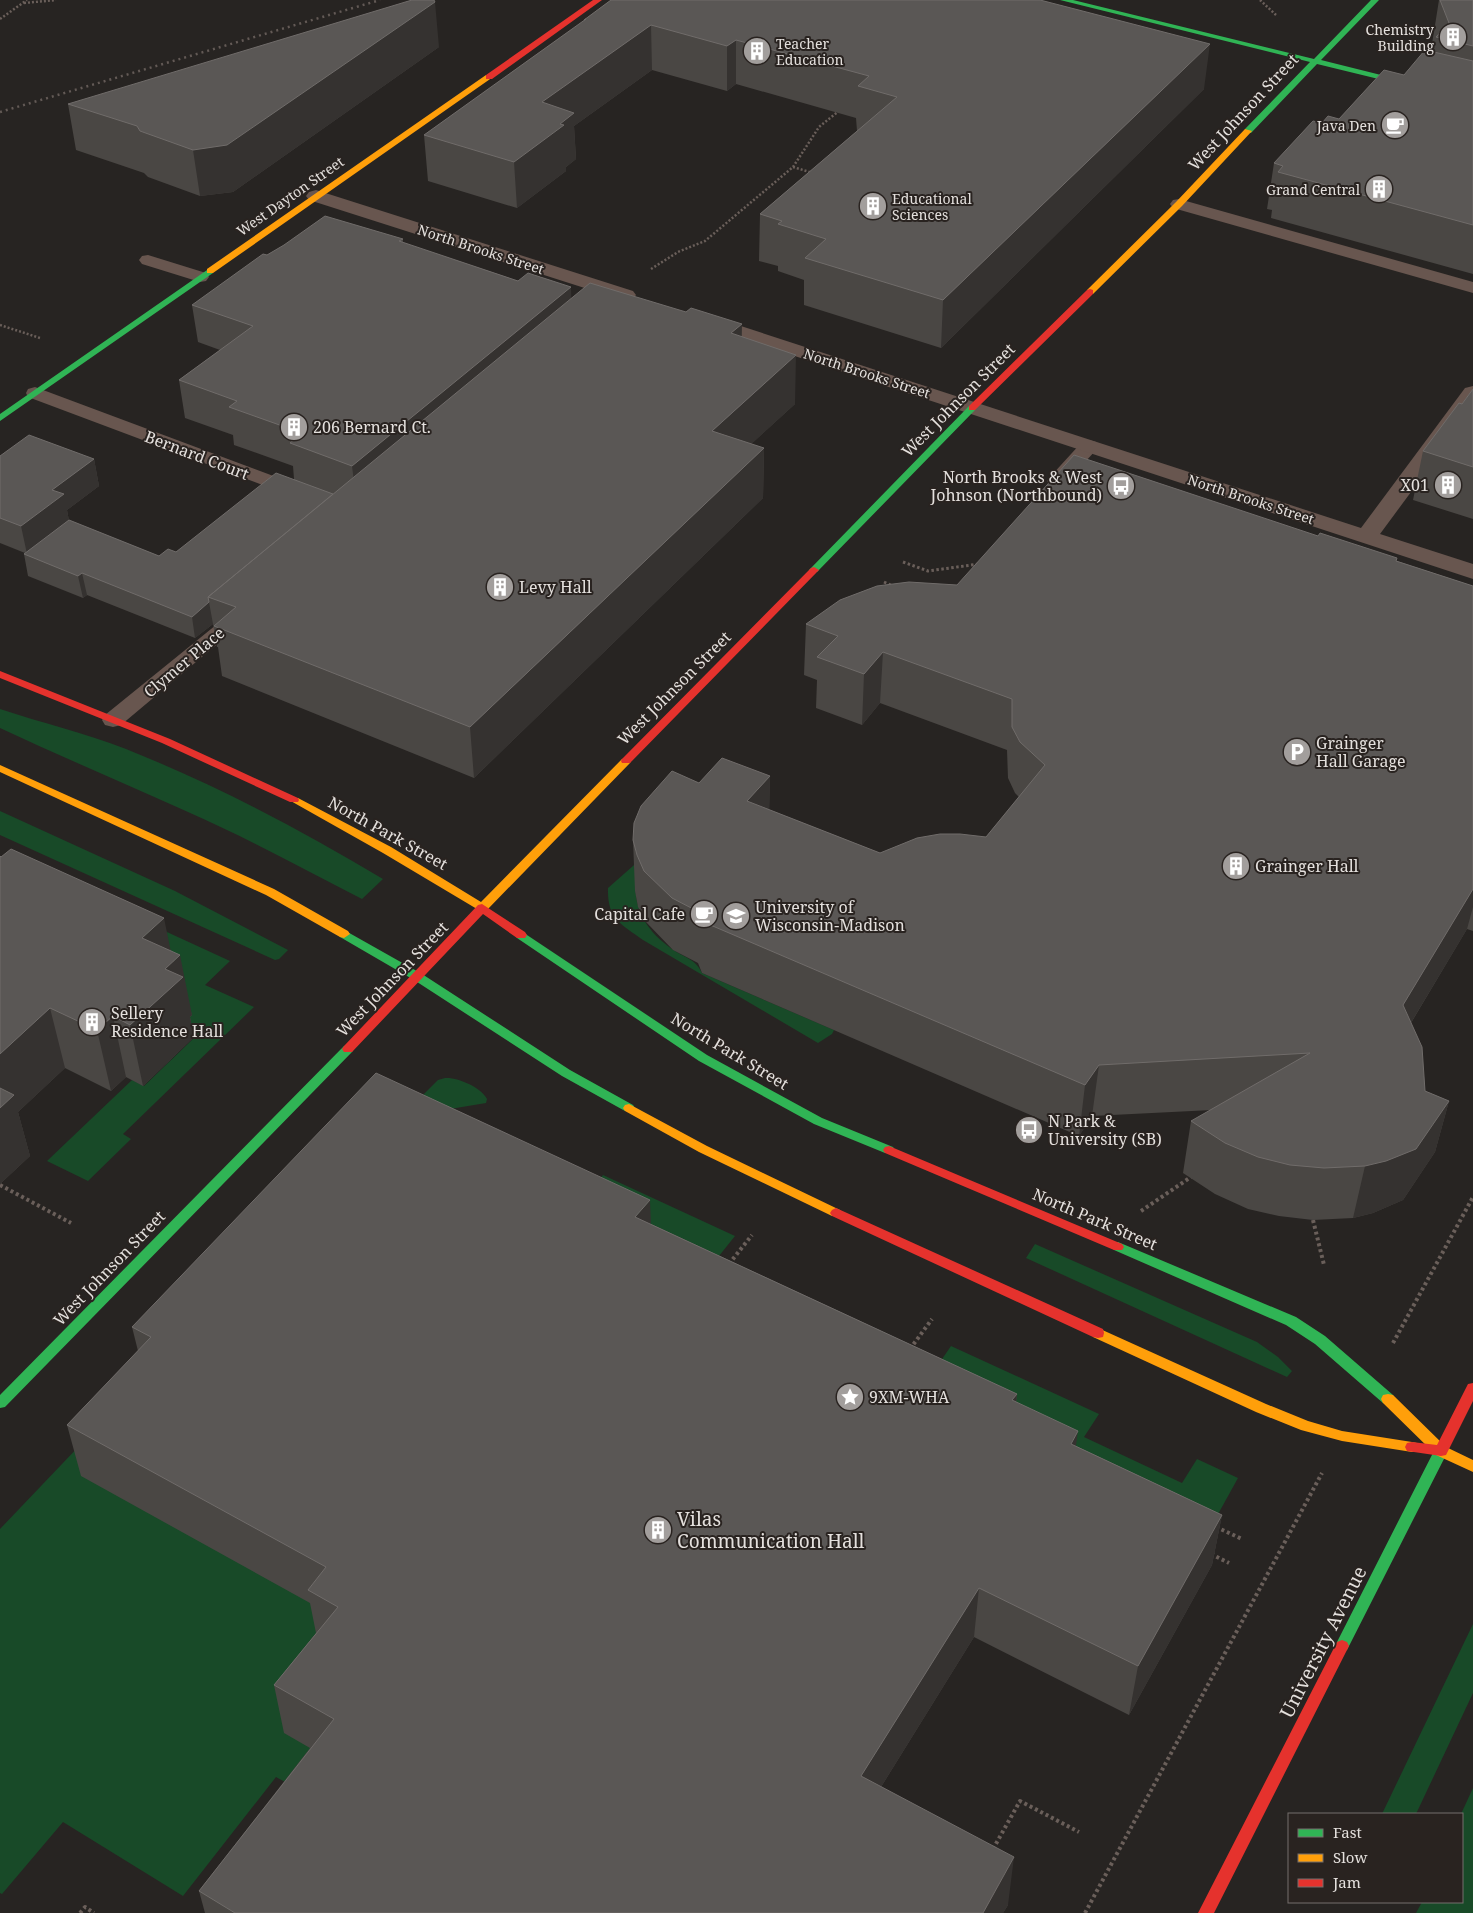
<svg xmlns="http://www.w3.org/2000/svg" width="1473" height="1913" font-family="'Noto Serif',serif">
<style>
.green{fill:#184a28}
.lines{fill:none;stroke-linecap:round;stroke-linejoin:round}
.path-far2{stroke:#6a5f5a;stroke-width:2.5;stroke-dasharray:2 2;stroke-linecap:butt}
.path-far1{stroke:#6a5f5a;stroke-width:3;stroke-dasharray:2.5 2.5;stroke-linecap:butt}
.path{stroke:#6a5f5a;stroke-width:4;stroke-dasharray:3 3;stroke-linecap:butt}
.lane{fill:#68564f;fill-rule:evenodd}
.street{fill:#68564f;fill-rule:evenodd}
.fast{fill:#30b455;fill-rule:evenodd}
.slow{fill:#ff9f0a;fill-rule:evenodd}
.jam{fill:#e5322d;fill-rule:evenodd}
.rail{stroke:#635a56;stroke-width:2.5;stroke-dasharray:2 4;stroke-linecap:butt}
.wall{fill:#4a4744}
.shaded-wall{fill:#353230}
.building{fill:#5a5755;stroke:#706c6a}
.labels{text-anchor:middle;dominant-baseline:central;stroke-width:4;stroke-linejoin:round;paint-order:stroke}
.far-poi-label{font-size:14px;fill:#e4e0dd;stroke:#292320;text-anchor:end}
.far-street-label{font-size:14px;fill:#e4e0dd;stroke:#292320}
.street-label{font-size:16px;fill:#e4e0dd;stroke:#292320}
.poi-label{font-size:16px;fill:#e4e0dd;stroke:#292320;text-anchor:start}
.near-poi-label{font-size:19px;fill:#e4e0dd;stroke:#292320;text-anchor:start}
.near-street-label{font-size:19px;fill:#e4e0dd;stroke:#292320}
</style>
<rect width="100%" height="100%" fill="#272422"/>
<path class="green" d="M0 709C42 723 85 733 126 749 216 785 300 829 383 879L362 899C304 869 247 838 188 812 126 784 62 757 0 728Z
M0 811 175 891 288 950 279 959 275 960 0 835Z
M642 858C627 895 639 926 672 949 683 957 696 959 702 973L834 1030 832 1034 818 1043 643 940C621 924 607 919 608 888Z
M67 886 230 961 205 985 254 1007 123 1134 131 1139 88 1181 47 1161 132 1080 144 1086 194 1038Z
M445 1078C458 1077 482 1088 487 1099L486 1103 420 1114 410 1108 438 1080Z
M603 1175 735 1236 703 1276 571 1213Z
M1035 1244 1257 1342 1278 1357 1292 1371 1287 1377 1026 1258Z
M951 1346 1099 1414 1084 1437 1182 1483 1197 1459 1238 1478 1217 1516 927 1381Z
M144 1378 335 1617 344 1767 301 1791 276 1777 183 1896 63 1822 2 1894 0 1893V1529Z
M1473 1624V1693L1416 1814H1382Z
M1473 1788V1913H1416L1422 1902H1462L1461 1814Z"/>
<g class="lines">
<path class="path-far2" d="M1260 0 1276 15
M24 3 56 0
M0 19 27 0
M793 167 813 173
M651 269 678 252 705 241 793 167 819 127 839 111
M0 325 40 338"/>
<path class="path-far1" d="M903 562 928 571 979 564
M884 582 893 586"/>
<path class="path" d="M0 1185 71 1223
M1141 1211 1191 1177
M1313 1220 1324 1265
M729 1264 752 1235
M1393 1343 1473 1197
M910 1349 932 1319
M1216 1527 1242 1539
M1211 1554 1229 1563
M993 1849 1020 1801 1079 1832
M80 1913 85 1907 94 1913
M1085 1913 1322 1473"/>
<path class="lane" d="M1179 199 1473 282V293L1173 208 1170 204 1173 200Z
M148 255 206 273 209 277 206 281 200 282 142 264 139 260 142 256Z
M35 387 303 487 306 491 303 495 296 497 289 495 28 397 26 393 28 389Z
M1089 440 1096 442 1099 446 1096 450 1064 485 1057 487 1050 485 1047 481 1050 477 1082 442Z
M239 610 246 612 249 616 246 620 121 725 113 727 105 725 102 720 105 715 232 612Z"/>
<path class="street" d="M316 190 633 291 636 295 633 299 626 301 619 299 309 200 306 196 309 192Z
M707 315 1361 528 1465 388 1473 386V408L1380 534 1473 564V579L700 325 696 321 700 317Z"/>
<path class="fast" d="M1060 0H1073L1314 59 1371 0H1379L1321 60 1473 98V102L1317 64 1251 133H1245V129L1310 62Z
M210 268 213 269V273L0 421V414Z
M972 405 975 406V410L817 572H811L809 570 811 568 969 406Z
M344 930 422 974 570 1070 633 1105 635 1108 633 1111H625L562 1076 414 980 340 937 338 934Z
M521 931 707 1055 822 1118 893 1147 895 1150 893 1153H885L814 1124 699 1061 517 938 515 935 517 932Z
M348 1045 354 1049 352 1052 5 1407 0 1408V1395L344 1046Z
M1118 1242 1296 1317 1325 1336 1393 1395 1395 1399 1393 1403 1388 1404 1383 1403 1315 1344 1286 1325 1114 1250 1112 1247 1114 1244Z
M1441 1446 1446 1447 1448 1451 1347 1650 1342 1652 1337 1650 1335 1646 1337 1642 1436 1447Z"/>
<path class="slow" d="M486 75 493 77 213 273H207V269Z
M1245 129 1252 131 1182 206 1093 294H1087V290L1176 202Z
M626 758 631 761 630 763 486 911 482 912 383 853 289 800 290 798H298L391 847 481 902 622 759Z
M0 765 274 889 348 931 350 934 344 938 340 937 266 895 0 772Z
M629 1104 707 1146 840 1210 842 1213 840 1216H832L699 1152 625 1111 623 1108 625 1105Z
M1098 1328 1266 1404 1308 1421 1342 1431 1412 1442 1417 1443 1419 1447 1417 1451 1412 1452 1342 1441 1301 1430 1256 1412 1093 1337 1092 1333 1093 1329Z
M1388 1394 1393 1395 1446 1447 1473 1460V1472L1436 1455 1383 1403 1381 1399 1383 1395Z"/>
<path class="jam" d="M593 0H602L492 79H486V75Z
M1090 289 1093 290V294L975 410H969V406L1087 290Z
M814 567 819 570 817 572 630 763H622L621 761 622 759 811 568Z
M0 671 170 739 298 798 299 800 298 802H290L162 743 0 678Z
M482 904 525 932 527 935 525 938H517L483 914 352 1052H344L342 1049 344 1046 478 905Z
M889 1146 1122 1244 1124 1247 1122 1250H1114L885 1153 883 1150 885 1147Z
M836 1208 1103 1329 1104 1333 1103 1337 1098 1338 1093 1337 832 1216 830 1213 832 1210Z
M1473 1383V1401L1446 1455 1441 1456 1407 1451 1405 1447 1407 1443 1412 1442 1437 1445 1468 1384Z
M1342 1640 1347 1642 1349 1646 1214 1913H1198L1337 1642Z"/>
<path class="rail" d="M0 112 380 0"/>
</g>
<path class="wall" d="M611 0 1204 89 941 348 804 305V280L778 271V266L759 261 760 214 857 131 856 118 736 84 727 91 652 70 574 126 576 159 566 167V171L517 208 428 181 424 135 584 21V20Z
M1439 0H1473V274L1271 218 1272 210 1267 209 1274 163 1322 123 1339 119 1404 75 1434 52V50L1432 44Z
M439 47 233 192 200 196 148 177 144 173 76 150 68 104Z
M403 239V243L518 281 571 287V298L742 337 795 404 751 444 764 448 763 498 474 778 222 676 218 647H217L213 624 195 638 87 595 83 598 28 576 24 554 25 553 0 543V456L94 459 99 486 67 510 69 521 159 556 176 552 294 479 293 466 234 445 233 435 185 418 179 380 220 350 198 342 192 305 267 255Z
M1473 389V519L1413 500 1423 451 1462 404Z
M1397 561 1473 586V931L1467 929 1411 1023 1425 1091 1449 1101 1435 1152 1403 1200 1373 1213 1353 1218 1313 1220 1279 1216 1248 1209 1215 1194 1183 1173 1191 1121 1212 1110 1092 1116 1079 1136 702 973 698 963 673 950 646 922 638 907 635 891 633 840 770 776 769 810 880 853 986 837 1019 797 1015 793 1008 778 1007 750 880 703 862 725 816 708 817 680 804 675 806 624 957 585Z
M0 856 171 950 192 1015 190 1017 194 1037 143 1086 126 1077 111 1091 65 1068 18 1112 30 1156 0 1184Z
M651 1224 1017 1394 1016 1402 1076 1446 1222 1515 1212 1565 1129 1715 974 1637 881 1787 1008 1905 1003 1913H205L199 1891 310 1748 284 1733 274 1685 316 1633 310 1603 81 1476 67 1425 138 1351 132 1327Z"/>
<path class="shaded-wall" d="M435 2 439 47 233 192 200 196 193 150Z
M651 25 652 70 574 126 576 159 566 167V171L517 208 514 162 542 102Z
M736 40V84L727 91V46Z
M1210 44 1204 89 941 348 943 300Z
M571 287 572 324 357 505 352 466Z
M742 324 741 372 731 333Z
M796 355 795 404 712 480V431Z
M764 448 763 498 474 778 470 727Z
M94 459 99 486 67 510 69 521 27 554 21 526 52 490Z
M82 573 87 595 83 598 78 576Z
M209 602 213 624 195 638 192 617Z
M883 652 880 703 862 725 864 674Z
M770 776 769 827 747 801Z
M1473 889V907L1467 929 1391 1056 1403 1005Z
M164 918 173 962 180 955 192 1015 190 1017 194 1037 143 1086 130 1025 142 938Z
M50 1008 65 1068 18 1112 30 1156 0 1184V1054Z
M113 1016 126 1077 111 1091 97 1030Z
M1099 1065 1092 1116 1079 1136 1085 1085Z
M1449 1101 1435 1152 1403 1200 1373 1213 1353 1218 1365 1166Z
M650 1200 652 1251 635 1217Z
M1017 1394 1011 1445 1012 1400Z
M1078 1431 1071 1482V1444Z
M1222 1515 1212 1565 1129 1715 1138 1666Z
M979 1588 974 1637 858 1824 861 1776Z
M1014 1857 1008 1905 1003 1913H983Z"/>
<path class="building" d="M412 0H434L435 2 227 145 193 150 140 131 137 126 68 104Z
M611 0H1040L1210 44 943 300 805 258 826 239 778 224 782 221 760 214 897 97 858 86 869 76 736 40 727 46 651 25 542 102 574 113 560 124 564 125 514 162 424 135 586 19 584 20Z
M1440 0H1473V46L1436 37 1449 23Z
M1425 50 1473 61V225L1278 172 1283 166 1274 163 1313 121 1322 123 1328 116 1339 119 1384 70 1404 75Z
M325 216 403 239 399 241 518 281 528 273 571 287 352 466 290 443 302 433 229 407 237 401 179 380 253 326 192 305 263 254 267 255 284 245Z
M590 283 686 312 691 308 742 324 731 333 796 355 712 431 764 448 470 727 214 626 236 607 208 597Z
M1473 389V467L1423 451 1459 403 1462 404Z
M29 435 94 459 52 490 64 494 21 526 0 518V456Z
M1074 455 1318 536 1320 533 1397 558 1396 561 1473 586V889L1403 1005 1422 1047 1425 1091 1449 1101 1416 1149 1386 1161 1365 1166 1324 1168 1290 1165 1258 1157 1225 1143 1191 1121 1310 1053 1099 1065 1085 1085 701 921 697 911 672 898 644 871 637 855 633 840 634 823 641 806 672 771 699 783 722 758 770 776 747 801 880 853 917 838 940 834H960L986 837 1045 765 1020 742 1012 727V699L883 652 864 674 817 657 838 636 806 624 840 600 877 586 909 582 957 585Z
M276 473 333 494 208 597 209 602 192 617 82 573 78 576 24 554 69 520 159 556 168 549 176 552Z
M11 849 164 918 142 938 180 955 165 969 183 977 130 1025 113 1016 97 1030 50 1008 0 1054V856L1 857Z
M376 1073 650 1200 635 1217 1017 1394 1012 1400 1078 1431 1071 1444 1222 1515 1138 1666 979 1588 861 1776 1014 1857 983 1913H235L199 1891 334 1719 274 1685 338 1607 308 1590 326 1567 67 1425 151 1337 132 1327Z
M0 1088 14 1095 0 1108Z"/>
<defs>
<symbol id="building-disc" viewBox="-11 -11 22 22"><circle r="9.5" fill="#a29e9c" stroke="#292320"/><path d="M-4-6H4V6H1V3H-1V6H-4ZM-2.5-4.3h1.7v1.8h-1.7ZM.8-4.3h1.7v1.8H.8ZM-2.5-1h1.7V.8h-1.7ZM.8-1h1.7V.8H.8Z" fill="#fff"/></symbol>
<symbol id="cafe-disc" viewBox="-11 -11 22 22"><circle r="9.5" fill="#a29e9c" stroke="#292320"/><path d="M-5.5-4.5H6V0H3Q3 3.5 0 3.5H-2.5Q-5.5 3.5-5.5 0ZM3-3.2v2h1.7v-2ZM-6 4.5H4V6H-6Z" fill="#fff"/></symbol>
<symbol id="bus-disc" viewBox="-11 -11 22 22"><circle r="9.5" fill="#a29e9c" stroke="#292320"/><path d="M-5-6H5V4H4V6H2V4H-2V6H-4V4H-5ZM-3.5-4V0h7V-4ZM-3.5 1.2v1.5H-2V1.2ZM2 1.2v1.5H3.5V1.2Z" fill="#fff"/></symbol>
<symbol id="parking-disc" viewBox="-11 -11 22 22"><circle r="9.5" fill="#a29e9c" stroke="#292320"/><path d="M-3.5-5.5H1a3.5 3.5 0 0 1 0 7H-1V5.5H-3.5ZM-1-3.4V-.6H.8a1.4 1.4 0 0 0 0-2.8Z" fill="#fff"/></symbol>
<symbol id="university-disc" viewBox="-11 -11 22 22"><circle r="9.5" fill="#a29e9c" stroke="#292320"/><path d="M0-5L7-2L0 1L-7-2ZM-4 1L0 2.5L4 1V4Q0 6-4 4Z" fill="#fff"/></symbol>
<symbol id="sight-disc" viewBox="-11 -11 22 22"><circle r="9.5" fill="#a29e9c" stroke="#292320"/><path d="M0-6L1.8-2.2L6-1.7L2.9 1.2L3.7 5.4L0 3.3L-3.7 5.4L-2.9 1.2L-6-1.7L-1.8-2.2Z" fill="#fff"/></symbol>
</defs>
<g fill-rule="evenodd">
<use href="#building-disc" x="1437" y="21" width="32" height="32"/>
<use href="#building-disc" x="741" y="35" width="32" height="32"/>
<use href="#cafe-disc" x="1379" y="109" width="32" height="32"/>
<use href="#building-disc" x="1363" y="173" width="32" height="32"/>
<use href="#building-disc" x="857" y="190" width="32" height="32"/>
<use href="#building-disc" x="278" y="411" width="32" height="32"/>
<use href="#building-disc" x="1432" y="469" width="32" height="32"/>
<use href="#bus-disc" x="1105" y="470" width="32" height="32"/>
<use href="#building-disc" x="484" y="571" width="32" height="32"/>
<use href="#parking-disc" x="1281" y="736" width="32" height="32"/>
<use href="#building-disc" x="1220" y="850" width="32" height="32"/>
<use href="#cafe-disc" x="688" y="898" width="32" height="32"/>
<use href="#university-disc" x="720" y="900" width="32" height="32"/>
<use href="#building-disc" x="76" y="1006" width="32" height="32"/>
<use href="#bus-disc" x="1013" y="1114" width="32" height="32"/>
<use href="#sight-disc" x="834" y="1381" width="32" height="32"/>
<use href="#building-disc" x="642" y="1514" width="32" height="32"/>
</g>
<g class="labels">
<g class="far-poi-label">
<text x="1434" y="29">Chemistry<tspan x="1434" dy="16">Building</tspan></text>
<text x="776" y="43" text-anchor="start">Teacher<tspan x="776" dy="16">Education</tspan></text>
<text x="1376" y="125">Java Den</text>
<text x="1360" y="189">Grand Central</text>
<text x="892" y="198" text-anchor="start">Educational<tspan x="892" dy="16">Sciences</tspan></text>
</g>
<g class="far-street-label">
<text transform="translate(290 196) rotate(-35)">West Dayton Street</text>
<text transform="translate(481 249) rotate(18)">North Brooks Street</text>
<text transform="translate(867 373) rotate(18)">North Brooks Street</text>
<text transform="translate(1251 499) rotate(18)">North Brooks Street</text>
</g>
<g class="street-label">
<text transform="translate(1243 112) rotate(-47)">West Johnson Street</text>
<text transform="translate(958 400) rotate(-45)">West Johnson Street</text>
<text transform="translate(197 455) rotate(21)">Bernard Court</text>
<text transform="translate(184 662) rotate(-40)">Clymer Place</text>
<text transform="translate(674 688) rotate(-45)">West Johnson Street</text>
<text transform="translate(388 833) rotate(29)">North Park Street</text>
<text transform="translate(392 979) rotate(-46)">West Johnson Street</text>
<text transform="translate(730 1051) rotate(31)">North Park Street</text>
<text transform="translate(1095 1219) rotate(23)">North Park Street</text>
<text transform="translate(109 1268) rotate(-46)">West Johnson Street</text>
</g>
<g class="poi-label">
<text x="313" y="427">206 Bernard Ct.</text>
<text x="1102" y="477" text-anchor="end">North Brooks &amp; West<tspan x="1102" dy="18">Johnson (Northbound)</tspan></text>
<text x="1429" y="485" text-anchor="end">X01</text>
<text x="519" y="587">Levy Hall</text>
<text x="1316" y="743">Grainger<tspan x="1316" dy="18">Hall Garage</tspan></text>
<text x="1255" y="866">Grainger Hall</text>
<text x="755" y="907">University of<tspan x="755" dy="18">Wisconsin-Madison</tspan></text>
<text x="685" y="914" text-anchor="end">Capital Cafe</text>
<text x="111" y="1013">Sellery<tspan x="111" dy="18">Residence Hall</tspan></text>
<text x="1048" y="1121">N Park &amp;<tspan x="1048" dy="18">University (SB)</tspan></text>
<text x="869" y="1397">9XM-WHA</text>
</g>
<g class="near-poi-label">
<text x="677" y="1519">Vilas<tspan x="677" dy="22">Communication Hall</tspan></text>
</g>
<g class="near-street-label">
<text transform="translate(1323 1642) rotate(-63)">University Avenue</text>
</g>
</g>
<rect x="1288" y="1813" width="175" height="90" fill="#292320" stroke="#746f6c"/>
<rect x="1298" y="1829" width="25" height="8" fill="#30b455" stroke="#746f6c"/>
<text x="1333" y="1838" font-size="15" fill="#e4e0dd">Fast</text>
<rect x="1298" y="1854" width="25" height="8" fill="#ff9f0a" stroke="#746f6c"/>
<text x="1333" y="1863" font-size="15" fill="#e4e0dd">Slow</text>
<rect x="1298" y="1879" width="25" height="8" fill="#e5322d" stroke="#746f6c"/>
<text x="1333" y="1888" font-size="15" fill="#e4e0dd">Jam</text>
</svg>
